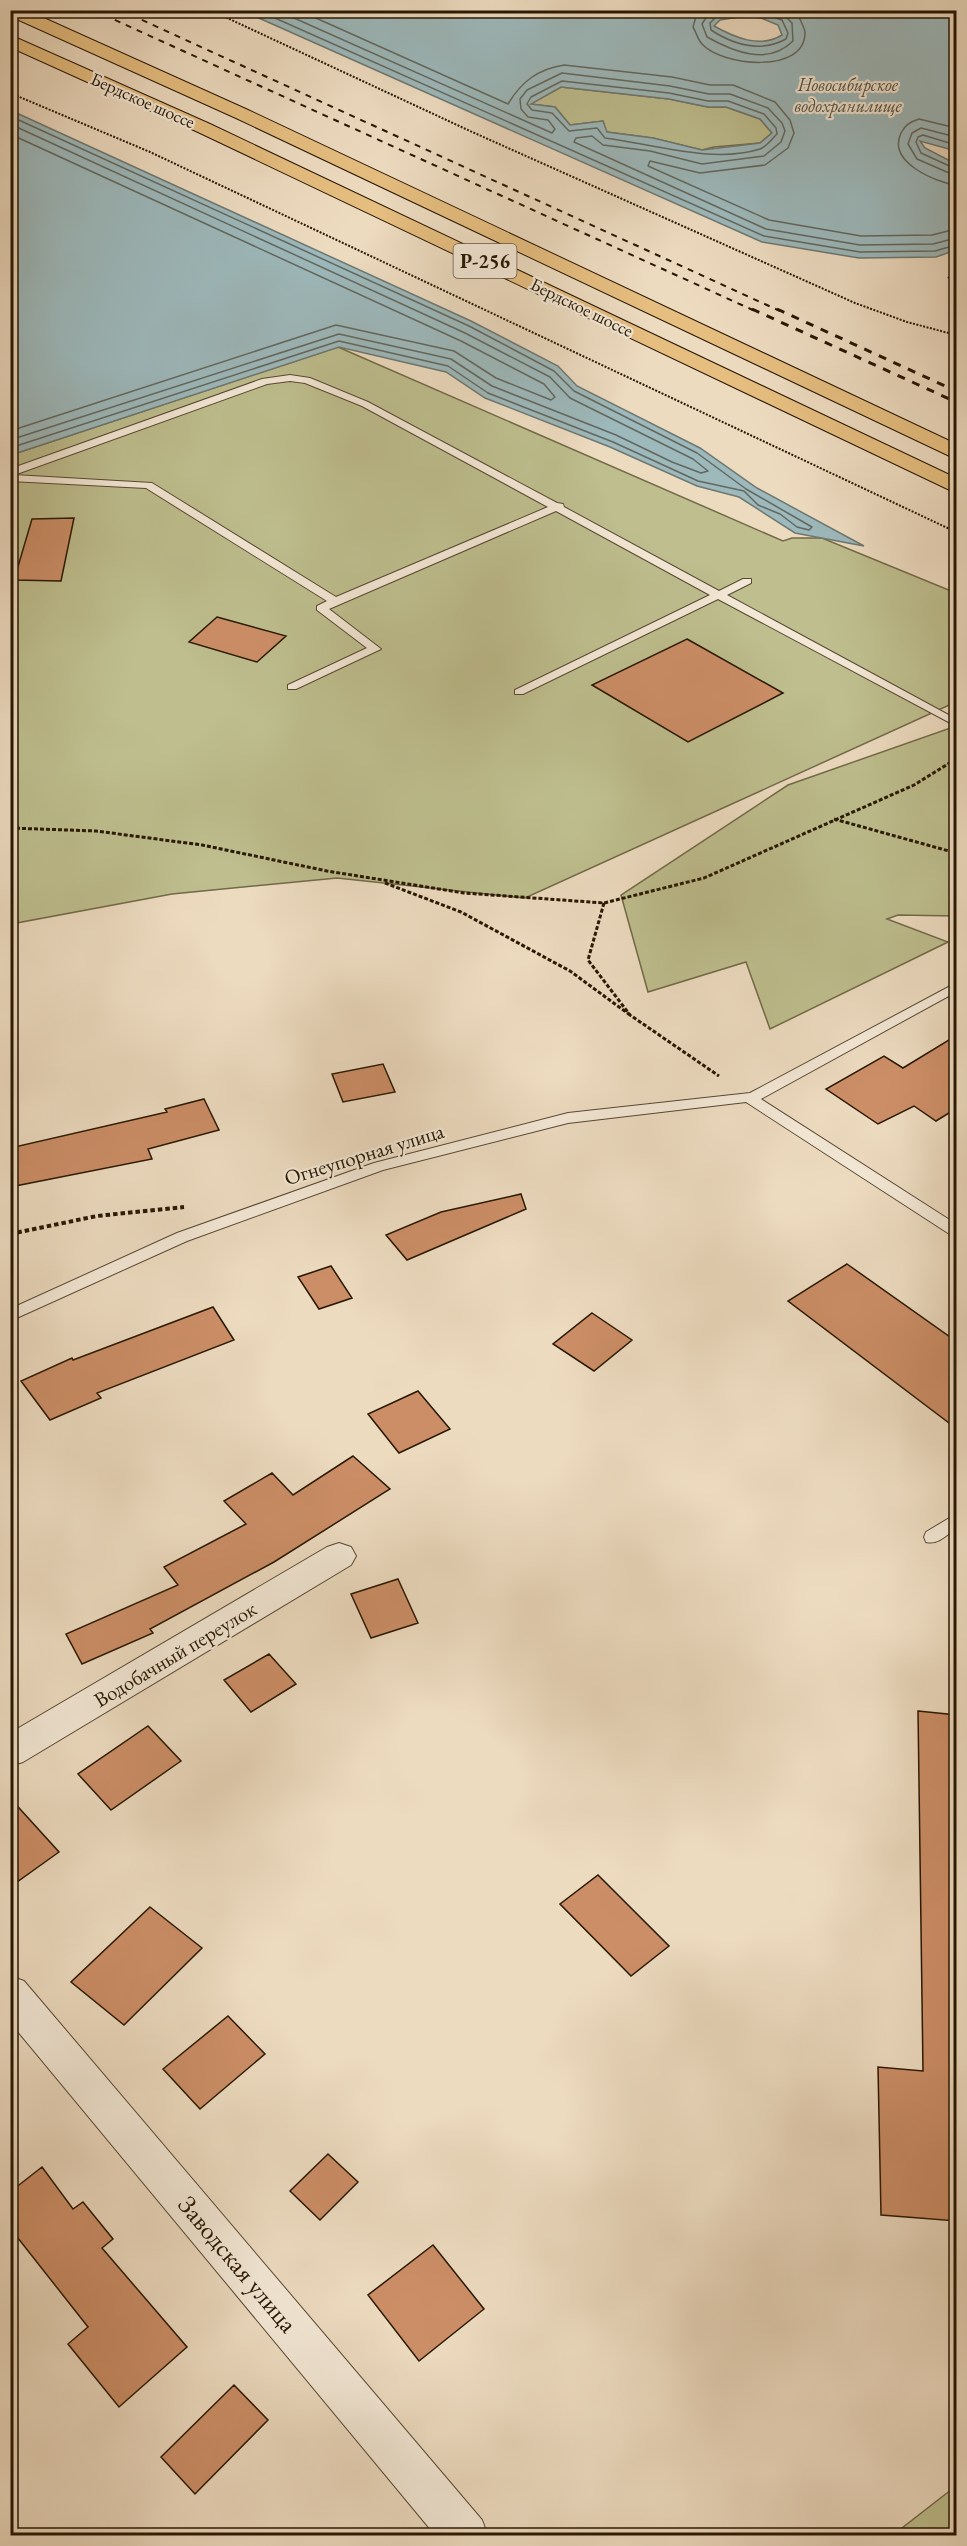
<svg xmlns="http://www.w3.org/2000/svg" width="967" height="2546" font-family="'EB Garamond',serif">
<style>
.green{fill:#bebe8e;stroke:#726a48;stroke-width:1.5}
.water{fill:#9db9bc;stroke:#6e7872;stroke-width:1.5;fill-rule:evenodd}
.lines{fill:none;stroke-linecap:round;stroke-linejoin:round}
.shore{stroke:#62685f;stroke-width:1.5}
.building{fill:#cc8e67;stroke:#271702;stroke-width:1.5}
.lane-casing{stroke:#584832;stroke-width:2}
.street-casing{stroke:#584832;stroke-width:2}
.highway-casing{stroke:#271702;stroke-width:2}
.path-far2{stroke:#271702;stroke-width:2;stroke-dasharray:2 1.5;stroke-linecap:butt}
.path-far1{stroke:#271702;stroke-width:3;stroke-dasharray:4 2;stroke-linecap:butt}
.path{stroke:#271702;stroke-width:4;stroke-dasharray:4.5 3;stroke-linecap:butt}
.lane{fill:#f3e8d6;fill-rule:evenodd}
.street{fill:#f3e8d6;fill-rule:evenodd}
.highway{fill:#e6be80;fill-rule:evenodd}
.rail-far1{stroke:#271702;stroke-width:2;stroke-dasharray:6 6;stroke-linecap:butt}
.rail{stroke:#271702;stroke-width:3;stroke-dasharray:8 8;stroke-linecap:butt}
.labels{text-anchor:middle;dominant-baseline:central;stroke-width:4.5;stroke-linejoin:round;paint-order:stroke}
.far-water-label{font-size:18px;font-style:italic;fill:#505043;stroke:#f3e8d6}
.far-street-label{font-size:18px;fill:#271702;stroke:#f3e8d6}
.shield{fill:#f3e8d6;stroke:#645642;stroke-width:1.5}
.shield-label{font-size:20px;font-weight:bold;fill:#271702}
.street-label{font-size:21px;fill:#271702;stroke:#f3e8d6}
.near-street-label{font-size:26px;fill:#271702;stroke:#f3e8d6}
</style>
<rect width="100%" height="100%" fill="#eddbc0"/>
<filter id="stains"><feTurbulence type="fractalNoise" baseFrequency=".00333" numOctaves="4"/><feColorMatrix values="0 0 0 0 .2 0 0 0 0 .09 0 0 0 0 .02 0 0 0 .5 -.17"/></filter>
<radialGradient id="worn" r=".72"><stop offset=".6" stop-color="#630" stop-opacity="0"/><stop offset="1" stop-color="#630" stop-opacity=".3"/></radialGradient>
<path class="green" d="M561 87 669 99 708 107H726L760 119 772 133 760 143 714 147 702 150 653 138 606 132 603 121 570 125 555 107 530 104Z
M338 347 783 541 792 538H822L956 593V702L525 898 337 878 172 894 11 924V455Z
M956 726V916L898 915 887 919 948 942 770 1029 746 962 648 992 621 895 788 785Z
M956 2486V2535H893Z"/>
<path class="water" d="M243 11H956V151L920 141 925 148 956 164V250L936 257 859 258 762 242ZM745 16 761 18 778 25 782 35C760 49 734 37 714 26L720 20ZM561 87 669 99 708 107H726L760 119 772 133 760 143 702 150 653 138 607 132 603 121 570 125 555 107 531 104Z
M10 110 471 321 558 366 577 386 700 448 757 488 864 546 795 533 739 497 697 486 610 447 485 398 446 372 339 347 11 455Z"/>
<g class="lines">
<path class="shore" d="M257 10 764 236 860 252 935 251 956 245
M276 10 552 133 555 129 548 120 528 117 521 109 520 99 527 90 562 73 670 86 709 94H730L768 108 782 123 785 131 781 142 764 156 702 164 650 151 603 145 592 136 576 138 574 142 766 229 860 245 933 244 956 238
M298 10 508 104C521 82 538 69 564 65L672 77 710 85H733L775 102 790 120 794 133 788 148 765 165 700 173 650 161 648 166 769 220 861 236 932 235 956 229
M698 10 693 27C696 32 698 40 702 44 721 66 806 75 805 32 804 26 798 16 796 10
M711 10 702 24 707 37C734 52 768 66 793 41L792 23 779 10
M735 10 718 15 710 23 711 30C734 45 760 53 786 39L788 33 782 20 752 10
M562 81 669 93 708 101H728L764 114 776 128 777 134C772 139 766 147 760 149 713 164 653 144 605 138L597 128 569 131 552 113 532 110 527 104 531 97Z
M10 116 469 326 554 371 574 391 697 453 746 489 812 527 809 530 797 527 780 514 758 505 744 491 698 481 613 442 488 393 448 366 339 341 10 448
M10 124 465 333 550 377 570 398 693 459 708 471 701 473 672 462 616 435 492 386 451 359 339 334 10 440
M956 128 919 119C910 122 905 125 901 133 887 162 935 182 956 185
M10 134 461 341 544 384 555 397 551 400 496 378 454 351 336 325 10 431
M956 137 921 128 912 133 908 144 917 159 956 176
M956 145 923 135 918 137 916 142 921 153 956 169"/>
</g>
<path class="building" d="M74 518 61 581 14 580 32 519Z
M217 617 286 636 257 662 189 642Z
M687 639 783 693 688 742 592 685Z
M957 1035V1108L936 1121 914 1106 878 1124 826 1089 884 1056 903 1068Z
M383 1064 395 1092 343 1102 332 1074Z
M204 1099 219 1130 148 1149 152 1159 10 1187V1148L167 1112 165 1109Z
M521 1194 526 1209 407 1260 386 1235 441 1212Z
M847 1264 957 1342V1429L788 1301Z
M331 1266 352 1298 319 1309 298 1277Z
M213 1307 234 1340 97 1393 101 1398 50 1420 21 1381 72 1358 73 1360Z
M592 1313 632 1340 594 1371 553 1344Z
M418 1391 450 1429 399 1453 368 1414Z
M353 1456 390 1489 274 1562 150 1629 153 1633 82 1664 66 1634 178 1585 164 1567 246 1524 224 1501 272 1473 293 1495Z
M398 1579 418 1623 371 1638 351 1594Z
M269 1654 296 1684 251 1712 224 1680Z
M918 1711 957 1715V2221L881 2215 878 2067 923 2071Z
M148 1726 181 1761 111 1810 78 1774Z
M10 1798 59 1852 10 1887Z
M598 1875 669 1946 631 1976 560 1904Z
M150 1907 202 1948 124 2025 71 1982Z
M228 2016 265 2054 200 2109 163 2069Z
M328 2154 358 2182 320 2220 290 2191Z
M42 2167 73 2209 83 2202 113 2239 102 2248 187 2347 119 2407 68 2344 88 2327 10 2228V2192Z
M433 2245 484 2309 419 2361 368 2295Z
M234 2385 268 2420 195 2494 161 2457Z"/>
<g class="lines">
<defs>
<path id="lane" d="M290 375 310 378 368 402 557 503 563 504 564 507 719 591 743 579H751V583L727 595 956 719V726L718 599 523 694H515V690L710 595 556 511 329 609 381 649 296 689H288V685L367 648 317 610V606L327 601 146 488 10 481V469L262 379ZM290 381 305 383 362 406 548 507 336 597 152 483 14 475 267 384Z
M956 983V992L761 1099 956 1224V1236L951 1235 746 1102 568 1123 383 1170 187 1241 10 1321V1309L177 1233 374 1163 568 1113 750 1093Z
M956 1514V1528C947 1535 938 1545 926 1542L924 1537 926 1532Z"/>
<path id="street" d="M339 1543 351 1547 356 1556 351 1565 23 1762 10 1766V1733L327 1547Z
M10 1976 24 1981 482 2520 488 2536H436L10 2022Z"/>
<path id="highway" d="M10 10H26L248 110 956 444V459L236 118 10 16Z
M10 35 210 124 956 478V493L198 132 10 47Z"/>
</defs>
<use href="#lane" class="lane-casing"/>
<use href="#street" class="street-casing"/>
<use href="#highway" class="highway-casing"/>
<path class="path-far2" d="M210 10 470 131 855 303 907 322 956 335
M10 93 150 152 956 532
M948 277 956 285"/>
<path class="path-far1" d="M834 819 956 853
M10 828 96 831 202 845 327 871 464 893 604 903 704 878 914 785 956 759
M385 883 461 912 570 971 630 1015
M604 903 588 960 630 1015 719 1076"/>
<path class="path" d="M10 1234 97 1216 184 1207"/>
<use href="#lane" class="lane"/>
<use href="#street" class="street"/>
<use href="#highway" class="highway"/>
<path class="rail-far1" d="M93 10 755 311
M120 10 780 311"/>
<path class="rail" d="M752 309 956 402
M777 309 956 391"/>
</g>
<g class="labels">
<g class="far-water-label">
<text x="848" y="84">Новосибирское<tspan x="848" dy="21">водохранилище</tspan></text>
</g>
<g class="far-street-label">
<text transform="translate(143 100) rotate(24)">Бердское шоссе</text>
<text transform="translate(582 307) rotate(26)">Бердское шоссе</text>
</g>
<rect class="shield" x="453.5" y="244" width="63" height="34" rx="4.5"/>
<g class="shield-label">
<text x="485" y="261">Р-256</text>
</g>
<g class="street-label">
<text transform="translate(364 1154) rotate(-17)">Огнеупорная улица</text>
<text transform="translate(175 1654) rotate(-31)">Водобачный переулок</text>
</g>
<g class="near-street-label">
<text transform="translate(238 2264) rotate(50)">Заводская улица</text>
</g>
</g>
<rect width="967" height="2546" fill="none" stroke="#eddbc0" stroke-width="36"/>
<rect x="12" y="12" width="943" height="2522" fill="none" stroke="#271702" stroke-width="3"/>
<rect x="18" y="18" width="931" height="2510" fill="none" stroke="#271702" stroke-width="1.5"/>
<rect width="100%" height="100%" filter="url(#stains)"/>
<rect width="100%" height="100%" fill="url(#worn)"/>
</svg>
